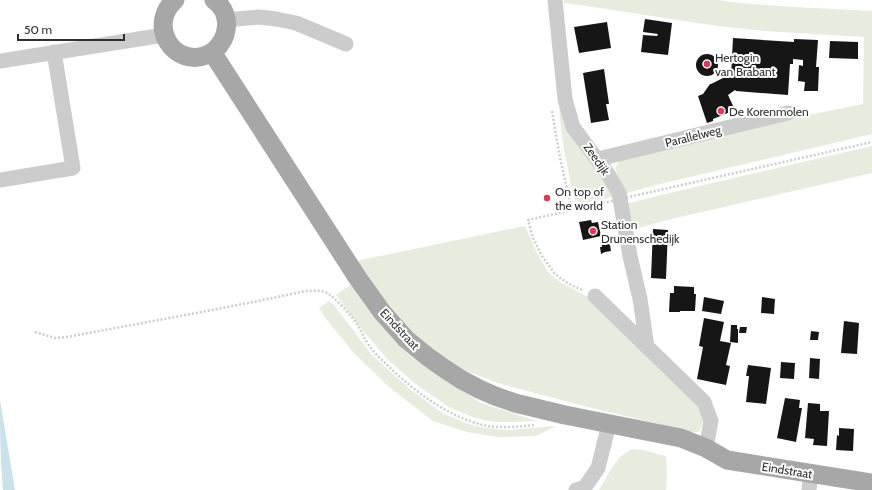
<svg xmlns="http://www.w3.org/2000/svg" width="872" height="490" font-family="Cabin,sans-serif">
<style>
.green{fill:#e7ecde}
.water{fill:#cbe2eb}
.building{fill:#161616}
.lines{fill:none;stroke-linecap:round;stroke-linejoin:round}
.path{stroke:#ccc;stroke-width:2.5;stroke-dasharray:2 2;stroke-linecap:butt}
.minor{stroke:#ccc;stroke-width:15}
.major{stroke:#a7a7a7;stroke-width:19}
.path-bridge{stroke:#ccc;stroke-width:2.5;stroke-dasharray:2 2;stroke-linecap:butt}
.poi-dot{fill:#e03855;stroke:#fff;stroke-width:1.5}
.labels{text-anchor:middle;dominant-baseline:central;stroke-width:4;stroke-linejoin:round;paint-order:stroke}
.poi-label{font-size:12px;fill:#2f2f2f;stroke:#fff;text-anchor:start}
.street-label{font-size:12px;fill:#2f2f2f;stroke:#fff}
</style>
<rect width="100%" height="100%" fill="#fff"/>
<path class="green" d="M564 0H718L739 3 795 7 872 11V134L656 185 624 194C623 190 622 185 620 181 616 172 613 169 620 160L784 120 863 104 864 37 764 31 717 26 580 5 564 3Z
M559 104 612 194V197L583 203 575 200C571 190 570 179 568 169 563 147 560 126 559 104Z
M872 146V173L667 220 631 230 626 204 657 196Z
M525 226 537 253 548 272 560 282 590 298 699 401C701 411 706 423 699 432H688L667 426 580 405 498 383 469 372 446 360 402 325 356 261Z
M352 284 365 305 389 334 417 360 445 380 481 403 537 421 512 422H494L475 418 449 407 417 385 388 360 359 326 336 295Z
M329 301 334 305 372 355 411 390 442 413 468 424 486 428 507 430 556 426 536 436 497 437 467 432 433 421 389 387 353 352 327 320 319 308Z
M633 449 643 450 666 456 667 476 666 490H599C608 476 616 455 633 449Z"/>
<path class="water" d="M0 400 15 490H3C0 460 0 430 0 400Z"/>
<path class="building" d="M645 19 672 23 668 55 641 52 643 35 657 36 658 34 643 32Z
M607 22 611 48 579 53 574 27Z
M733 38 794 42V39L818 40 816 67H819L818 91H804L805 82 798 81 799 65 803 66V60L793 59V64H790L788 95 736 91 735 90 728 95 735 110 713 119V121L707 123 698 96 703 94 710 84H711L727 76H731Z
M830 41 858 42V59L829 58Z
M696 65a11 11 0 1 1 22 0a11 11 0 1 1-22 0Z
M604 69 609 104H606L609 120 591 123 583 73Z
M591 220 592 223 598 222 601 236 583 240 579 222Z
M653 229 668 230 666 279 651 278Z
M609 239 611 251 605 252 601 254 600 247H602L601 241Z
M674 286 694 287V294H696L695 311H680V312H669L670 293H674Z
M704 297 724 301 721 314 702 311Z
M762 297 775 299 774 314 761 313Z
M704 318 724 322 720 341 731 343 726 365 730 366 726 385 697 379 703 347 699 346Z
M844 321 859 323 857 354 841 353Z
M731 325H737V329H738V343L730 342Z
M740 327H747L746 333H739Z
M811 331 819 332 818 340H810Z
M810 358 820 359 819 379 809 378Z
M781 362 795 363 794 379 780 378Z
M748 365 771 368 766 404 746 402 749 376H746Z
M785 398 800 400 799 408H802L796 442 777 438Z
M808 403 820 404V411H829L827 446 813 445 814 439 805 438Z
M839 428 854 429 853 451 836 450 837 435 839 436Z"/>
<g class="lines">
<path class="path" d="M552 111 560 158 572 210
M642 194 872 142
M582 290 569 284 555 274 542 256 533 238 528 220 599 204
M35 332 55 338 67 337C147 322 227 308 306 291 312 291 319 290 325 292 333 295 352 316 357 324 362 332 365 341 371 348 374 353 379 357 383 361 409 387 443 414 479 424 497 429 516 427 534 425"/>
<path class="minor" d="M555 0 565 99 573 127 608 174 619 193 630 256 640 299 647 347
M226 20 259 17 276 19 296 23 346 44
M0 61 164 35
M598 159 788 113
M0 180 73 168 54 52
M595 296 704 402 711 421 706 448
M576 490 585 487 598 468 609 424
M809 490 811 473"/>
<path class="major" d="M175 0C147 25 173 68 207 55 210 53 212 53 215 50 221 44 225 38 226 30 228 18 224 7 214 0
M212 52 357 277 382 312 406 339 428 357 445 369 462 380 479 389 495 396 515 403 565 415 681 438 706 448 727 460 872 483"/>
<path class="path-bridge" d="M599 204 642 194"/>
</g>
<g class="poi-dot">
<circle cx="707" cy="64" r="4"/>
<circle cx="721" cy="111" r="4"/>
<circle cx="547" cy="198" r="4"/>
<circle cx="593" cy="231" r="4"/>
</g>
<g class="labels">
<g class="poi-label">
<text x="715" y="57">Hertogin<tspan x="715" dy="14">van Brabant</tspan></text>
<text x="729" y="111">De Korenmolen</text>
<text x="555" y="191">On top of<tspan x="555" dy="14">the world</tspan></text>
<text x="601" y="224">Station<tspan x="601" dy="14">Drunenschedijk</tspan></text>
</g>
<g class="street-label">
<text transform="translate(693 136) rotate(-14)">Parallelweg</text>
<text transform="translate(597 159) rotate(55)">Zeedijk</text>
<text transform="translate(400 329) rotate(47)">Eindstraat</text>
<text transform="translate(787 470) rotate(9)">Eindstraat</text>
</g>
</g>
<path d="M18 34v6h106v-6" fill="none" stroke="#2f2f2f" stroke-width="2"/>
<text x="24" y="34" font-size="12" fill="#2f2f2f" stroke="#ffffff" stroke-width="3" paint-order="stroke">50 m</text>
</svg>
